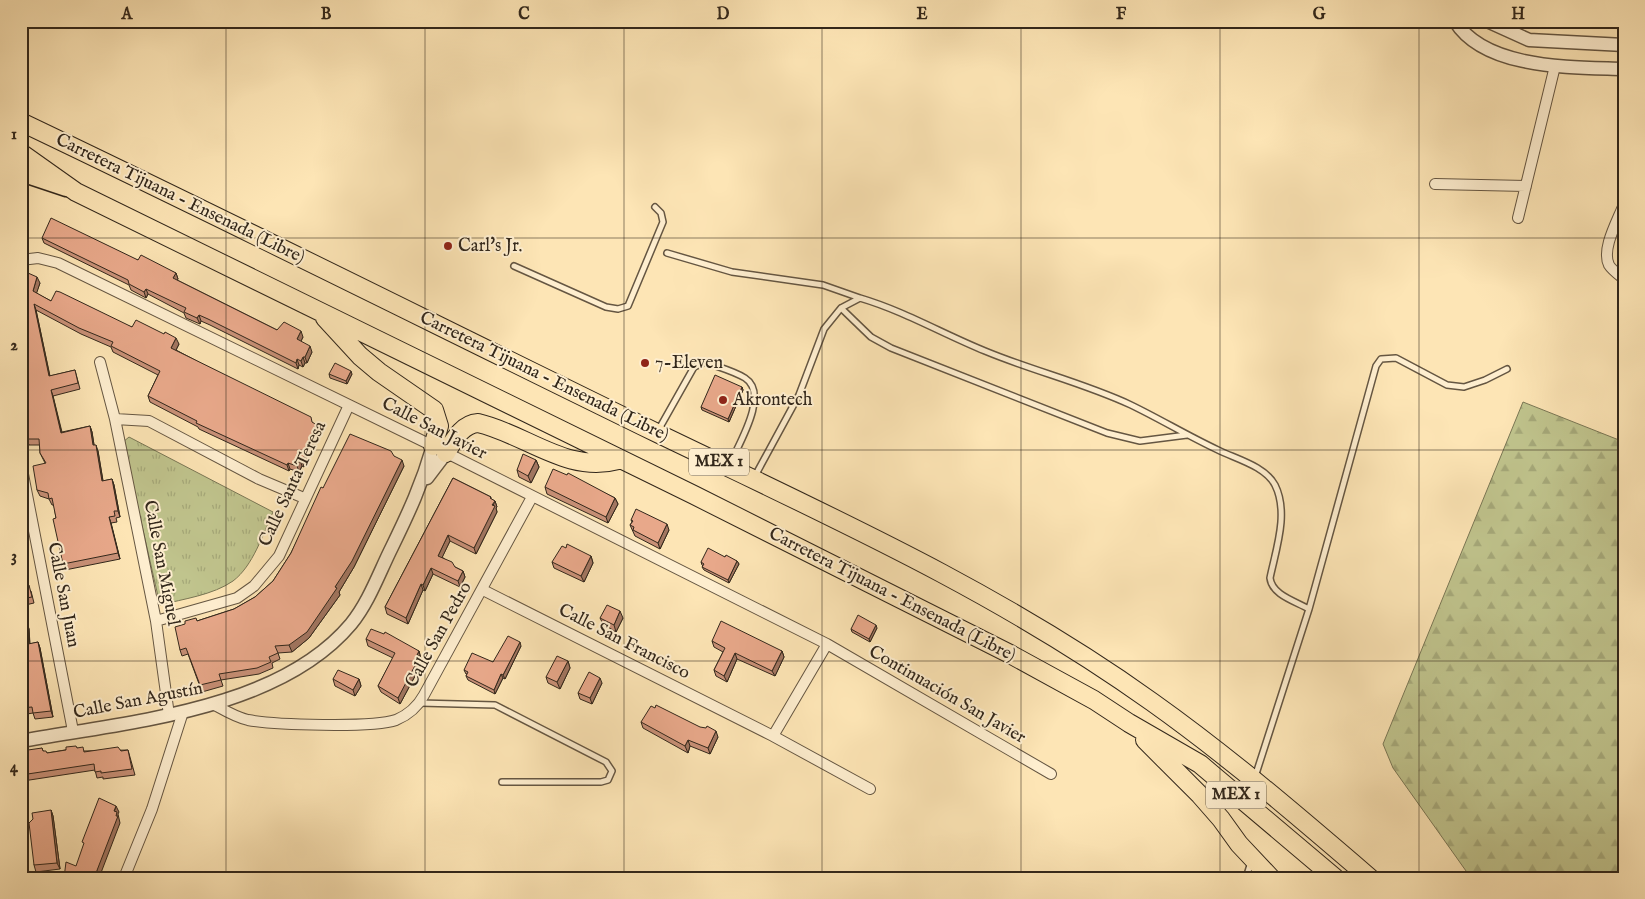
<svg xmlns="http://www.w3.org/2000/svg" width="1645" height="899" font-family="'IM FELL English',serif">
<style>
.forest{fill:url(#forest-firs);stroke:#797654}
.park{fill:url(#park-tufts);stroke:#797654}
.lines{fill:none;stroke-linecap:round;stroke-linejoin:round}
.service-casing{stroke:#655642;stroke-width:8}
.minor-casing{stroke:#655642;stroke-width:12}
.tertiary-casing{stroke:#655642;stroke-width:15}
.primary-casing{stroke:#32271b;stroke-width:19}
.trunk-casing{stroke:#32271b;stroke-width:20}
.service{stroke:#feeecf;stroke-width:5}
.minor{stroke:#feeecf;stroke-width:10}
.tertiary{stroke:#feeecf;stroke-width:12}
.primary{stroke:#fde5b5;stroke-width:16}
.trunk{stroke:#fde5b5;stroke-width:18}
.wall{fill:#c89077;stroke:#32271b}
.shaded-wall{fill:#a27661;stroke:#32271b}
.building{fill:#e8a88a;stroke:#32271b}
.grid{fill:none;stroke:#32271b;stroke-width:1;stroke-opacity:0.55}
.poi-dot{fill:#8f2418;stroke:#feeecf;stroke-width:2}
.labels{text-anchor:middle;dominant-baseline:central;stroke-width:4;stroke-linejoin:round;paint-order:stroke}
.shield{fill:#feeecf;stroke:#6f6351;stroke-width:1}
.shield-label{font-size:16px;font-weight:bold;fill:#32271b}
.street-label{font-size:18px;fill:#32271b;stroke:#feeecf}
.poi-label{font-size:18px;fill:#32271b;stroke:#feeecf;text-anchor:start}
.neatline{fill:none;stroke:#32271b;stroke-width:2}
.grid-label{font-size:16px;text-anchor:middle;font-weight:bold;fill:#32271b}
</style>
<defs>
<pattern id="forest-firs" width="22" height="20" patternUnits="userSpaceOnUse" patternTransform="scale(1.25)"><rect width="22" height="20" fill="#c0c48d"/><path d="M5 1l3.5 6h-7zM16 11l3.5 6h-7z" fill="#a5a879"/></pattern>
<pattern id="park-tufts" width="24" height="20" patternUnits="userSpaceOnUse" patternTransform="scale(1.25)"><rect width="24" height="20" fill="#c0c48d"/><path d="M3 7l-1-3M5 7V3M7 7l1-3M15 17l-1-3M17 17v-4M19 17l1-3" fill="none" stroke="#a5a879"/></pattern>
</defs>
<rect width="100%" height="100%" fill="#fde5b5"/>
<filter id="stains"><feTurbulence type="fractalNoise" baseFrequency=".004" numOctaves="4"/><feColorMatrix values="0 0 0 0 .2 0 0 0 0 .09 0 0 0 0 .02 0 0 0 .5 -.17"/></filter>
<radialGradient id="worn" r=".72"><stop offset=".6" stop-color="#630" stop-opacity="0"/><stop offset="1" stop-color="#630" stop-opacity=".3"/></radialGradient>
<path class="forest" d="M1523 402 1624 442V878H1471L1393 768 1383 744Z"/>
<path class="park" d="M129 437 273 512C263 534 253 566 233 581 213 595 183 599 160 605L123 442Z"/>
<g class="lines">
<defs>
<path id="service" d="M667 253 732 272 823 285 860 298
M514 266 606 307 618 309 628 306 663 222 661 213 655 207
M841 308 871 337 891 348 1107 433 1140 441 1187 435
M659 429 694 367 705 362C718 367 734 371 745 378 770 394 738 445 730 464
M755 476 799 395 824 329 841 308 860 298C904 311 943 334 985 351 1033 371 1084 383 1131 405 1160 419 1188 436 1218 450 1236 459 1265 466 1275 485 1289 513 1276 549 1270 578 1272 595 1295 601 1309 609L1255 777
M1309 609 1376 366 1381 359 1396 358 1447 385 1464 387 1485 380 1507 369
M420 703 495 705 606 762 612 771 608 780 601 782H502
M1246 878 1251 862"/>
<path id="minor" d="M1435 184 1526 186
M1624 204C1618 220 1601 249 1609 265 1612 270 1619 275 1624 279
M1518 218 1555 66
M21 260 38 258 58 263 433 446 827 644 1051 774
M100 362 115 419 156 621 169 715
M115 419 149 421 259 479 304 498
M21 464 73 731
M483 590 773 736 827 644
M156 621 237 598 254 586 279 556 349 405
M213 704C224 710 235 717 248 720 273 725 373 728 396 720 408 715 418 706 424 695L532 497
M773 736 870 789
M124 878 152 809 183 712"/>
<path id="tertiary" d="M1455 21C1485 70 1574 67 1624 69
M1487 21 1529 40 1624 45
M427 478 446 453
M21 741C126 722 278 711 351 624 369 602 379 573 392 547 409 512 422 484 433 446"/>
<path id="primary" d="M21 173 66 188"/>
<path id="trunk" d="M21 122C235 224 446 330 659 434 827 515 999 592 1152 702 1228 756 1299 817 1370 878
M21 153 76 192 694 495 1010 654 1094 700 1129 723 1200 764 1335 878
M325 318 360 356 379 372 434 410 439 426 433 446
M446 453C454 440 462 424 478 423 526 434 567 474 618 460
M1145 740 1200 795 1221 819 1239 844 1271 878"/>
</defs>
<use href="#service" class="service-casing"/>
<use href="#minor" class="minor-casing"/>
<use href="#tertiary" class="tertiary-casing"/>
<use href="#primary" class="primary-casing"/>
<use href="#trunk" class="trunk-casing"/>
<use href="#service" class="service"/>
<use href="#minor" class="minor"/>
<use href="#tertiary" class="tertiary"/>
<use href="#primary" class="primary"/>
<use href="#trunk" class="trunk"/>
</g>
<path class="wall" d="M42 238 138 260 176 273 178 279 177 280 277 330 303 337 301 341 312 352 307 363H305L303 367 299 365 298 369 210 325 201 321 200 324 186 318 184 313 148 294 146 298 131 290 129 285 44 243Z
M40 283 36 293 51 301 132 327 179 344 176 350 313 423 320 431 318 435 319 437 304 467 302 466 299 472 290 469 289 471 199 429 198 427 150 402 148 396 158 375 113 352 111 347 81 334 36 310 50 376 75 370 80 389 53 396 62 432 90 426 92 432 94 445 98 451 103 481 112 479 114 485 120 517 116 518 117 522 111 523 120 559 65 570 63 564 54 505H52L49 499 40 496 37 490 45 463 40 453V445H29L27 439 21 287Z
M329 374H352L347 384 330 378Z
M742 387 743 390 729 422 702 410 701 407Z
M394 456 404 466 354 567 339 592 340 595 309 638 292 652 278 653 280 659 272 663 273 668 259 674 221 680 223 686 202 692 188 654 182 656 180 650 197 621 234 609 255 597 273 581 291 553 323 488Z
M536 460 539 467 531 483 519 477 517 470Z
M567 475 615 498 618 504 608 523 547 494 545 487Z
M453 478 491 497V499L495 501 497 507 496 508 497 512 476 554 450 541 442 557 455 567 463 571 465 577 460 587 433 574 425 591 423 590 408 624 387 614 385 607Z
M631 520 669 530 660 549 635 536 630 525 632 522Z
M591 556 593 563 584 582 554 568 552 562Z
M725 557 737 561 739 564 729 583 704 570 702 567 703 566 702 565 701 562Z
M21 586 31 591 34 603 21 606Z
M21 609 29 629 30 644 38 642 40 648 53 717 35 719 33 713 21 715Z
M600 618H623L616 632 603 624Z
M877 628 870 642 852 632 851 629Z
M366 639 419 651 422 663 400 704 381 692 378 686 393 658 368 646Z
M712 641 782 651 784 657 775 676 737 659 727 682 716 676 714 670 723 652 714 647Z
M521 646 505 679 503 678 495 694 468 680 466 676 467 674H466L464 670 493 662Z
M568 661 570 668 560 689 548 683 546 677Z
M333 679H359L361 686 355 696 335 686Z
M602 683 592 704 580 699 578 693Z
M641 722 718 737 710 754 690 746 688 753 643 728Z
M42 748 43 751 47 753 77 748 84 751 128 750 135 775 103 779V777L97 778 95 770 23 781 21 775 26 756Z
M51 810 53 816 60 869 36 872 34 865Z"/>
<path class="shaded-wall" d="M176 273 178 279 175 284 173 278Z
M37 277 40 283 35 298 33 291Z
M146 289 148 294 146 298 144 292Z
M34 304 36 310 51 382 49 376Z
M199 315 201 321 200 324 197 318Z
M301 331 303 337 299 345 297 339Z
M176 338 179 344 174 354 171 348Z
M310 346 312 352 307 363 305 357Z
M303 357 305 363 303 367 301 361Z
M297 359 299 365 298 369 296 363Z
M351 371 352 374 347 384 346 381Z
M742 387 743 390 729 422 728 419Z
M51 390 53 396 63 439 61 433Z
M317 425 320 431 318 435 319 437 304 467 302 461Z
M90 426 92 432 95 451 93 445Z
M96 445 98 451 104 487 102 481Z
M300 460 302 466 299 472 297 466Z
M402 460 404 466 354 567 339 592 340 595 309 638 292 652 289 645 335 587Z
M536 460 539 467 531 483 528 476Z
M288 463 290 469 289 471 287 465Z
M112 479 114 485 120 517 118 511Z
M615 498 618 504 608 523 606 517Z
M495 501 497 507 496 508 497 512 476 554 474 548Z
M109 517 111 523 120 559 118 553Z
M667 524 669 530 660 549 658 543Z
M448 535 450 541 440 562 438 556Z
M591 556 593 563 584 582 581 576Z
M737 561 739 564 729 583 728 580Z
M431 568 433 574 425 591 423 585Z
M463 571 465 577 460 587 458 581Z
M421 584 423 590 408 624 406 618Z
M620 611 623 618 616 632 614 625Z
M27 622 29 629 30 650 28 644Z
M876 625 877 628 870 642 869 639Z
M38 642 40 648 53 717 51 711Z
M520 642 521 646 505 679 503 675Z
M419 651 422 663 400 704 398 698Z
M782 651 784 657 775 676 772 671Z
M735 653 737 659 727 682 724 676Z
M568 661 570 668 560 689 557 682Z
M501 674 503 678 495 694 494 690Z
M600 678 602 683 592 704 590 698Z
M359 679 361 686 355 696 353 690Z
M716 731 718 737 710 754 708 748Z
M688 740 690 746 688 753 685 746Z
M116 806 119 812 118 814 120 823 99 878 96 873Z
M51 810 53 816 60 869 57 863Z"/>
<path class="building" d="M51 218 138 260 141 255 176 273 173 278 277 330 284 322 301 331 297 339 310 346 305 357H303L301 361 297 359 296 363 208 319 199 315 197 318 184 312 186 308 146 289 144 292 129 284 128 280 42 238Z
M28 273 37 277 33 291 51 301 56 291 60 292 132 327 136 320 164 334 165 332 176 338 171 348 311 417 312 422 317 425 315 430 317 431 302 461 300 460 297 466 288 463 287 465 196 423 197 421 148 396 160 371 111 346 113 342 79 328 34 304 49 376 75 370 78 383 51 390 61 433 90 426 93 445H96L102 481 112 479 118 511H114L115 516 109 517 118 553 63 564 53 519 56 518 52 498 49 499 48 493 37 490 33 466 46 463 40 453 39 439H27L21 403V287Z
M335 363 351 371 346 381 329 374Z
M715 375 742 387 728 419 701 407Z
M350 434 391 451 394 456 402 460 352 561 335 587 337 588 307 632 289 645 275 646 278 653 269 657 271 662 257 668 219 674 221 680 200 685 186 648 180 650 175 627 185 624V621L196 618 197 621 234 609 255 597 273 581 291 553 321 487 323 488Z
M523 454 536 460 528 476 517 470Z
M553 469 567 475 568 473 615 498 606 517 545 487Z
M453 478 491 497 490 498 495 501 492 505 495 506 474 548 448 535 438 556 452 562 455 567 463 571 458 581 431 568 423 585 421 584 406 618 385 607Z
M636 509 667 524 658 543 633 530 634 527 630 525 633 521 631 520Z
M567 544 591 556 581 576 552 562 562 546 566 548Z
M708 548 725 557 726 555 737 561 728 580 702 567 704 564 701 562Z
M29 585 32 597 21 599V586Z
M607 605 620 611 614 625 600 618Z
M21 609 27 622 28 644 38 642 51 711 33 713 32 707 21 708Z
M858 615 876 625 869 639 851 629Z
M721 621 782 651 772 671 735 653 724 676 714 670 725 648 712 641Z
M371 629 384 634 385 632 419 651 417 655 420 656 398 698 378 686 395 653 366 639Z
M508 636 520 642 503 675 501 674 494 690 466 676 468 672 464 670 472 653 493 662Z
M557 656 568 661 557 682 546 677Z
M338 670 359 679 353 690 333 679Z
M589 672 600 678 590 698 578 693Z
M656 705 700 727 706 728 707 726 716 731 708 748 688 740 685 746 641 722 651 706 655 708Z
M76 746 77 748 83 747 84 752 118 747 121 751 128 750 132 769 101 773V771L95 772 94 764 21 775V757L26 756 28 750 42 748 43 751H46L47 753 66 750V747Z
M99 798 116 806 114 811 117 812 116 816H118L96 873 106 878H64L66 862 76 866 84 843 82 842Z
M51 810 57 863 34 865 29 823 33 819 32 813Z"/>
<path class="grid" d="M226 21V878M425 21V878M624 21V878M822 21V878M1021 21V878M1220 21V878M1419 21V878M21 238H1624M21 450H1624M21 661H1624"/>
<g class="poi-dot">
<circle cx="448" cy="246" r="5"/>
<circle cx="645" cy="363" r="5"/>
<circle cx="723" cy="400" r="5"/>
</g>
<g class="labels">
<g class="shield">
<rect x="689" y="448.5" width="60" height="27" rx="4"/>
<rect x="1206" y="781.5" width="60" height="27" rx="4"/>
</g>
<g class="shield-label">
<text x="719" y="462">MEX 1</text>
<text x="1236" y="795">MEX 1</text>
</g>
<g class="street-label">
<text transform="translate(180 199) rotate(26)">Carretera Tijuana - Ensenada (Libre)</text>
<text transform="translate(544 377) rotate(26)">Carretera Tijuana - Ensenada (Libre)</text>
<text transform="translate(434 429) rotate(27)">Calle San Javier</text>
<text transform="translate(293 484) rotate(-65)">Calle Santa Teresa</text>
<text transform="translate(161 563) rotate(79)">Calle San Miguel</text>
<text transform="translate(63 595) rotate(79)">Calle San Juan</text>
<text transform="translate(892 595) rotate(27)">Carretera Tijuana - Ensenada (Libre)</text>
<text transform="translate(439 635) rotate(-61)">Calle San Pedro</text>
<text transform="translate(624 642) rotate(27)">Calle San Francisco</text>
<text transform="translate(947 695) rotate(30)">Continuación San Javier</text>
<text transform="translate(138 701) rotate(-11)">Calle San Agustín</text>
</g>
<g class="poi-label">
<text x="458" y="246">Carl's Jr.</text>
<text x="655" y="363">7-Eleven</text>
<text x="733" y="400">Akrontech</text>
</g>
</g>
<rect width="1645" height="899" fill="none" stroke="#fde5b5" stroke-width="55"/>
<rect x="28" y="28" width="1590" height="844" class="neatline"/>
<g class="grid-label">
<text x="127" y="19">A</text>
<text x="326" y="19">B</text>
<text x="524" y="19">C</text>
<text x="723" y="19">D</text>
<text x="922" y="19">E</text>
<text x="1121" y="19">F</text>
<text x="1319" y="19">G</text>
<text x="1518" y="19">H</text>
<text x="14" y="139">1</text>
<text x="14" y="350">2</text>
<text x="14" y="561">3</text>
<text x="14" y="772">4</text>
</g>
<rect width="100%" height="100%" filter="url(#stains)"/>
<rect width="100%" height="100%" fill="url(#worn)"/>
</svg>
